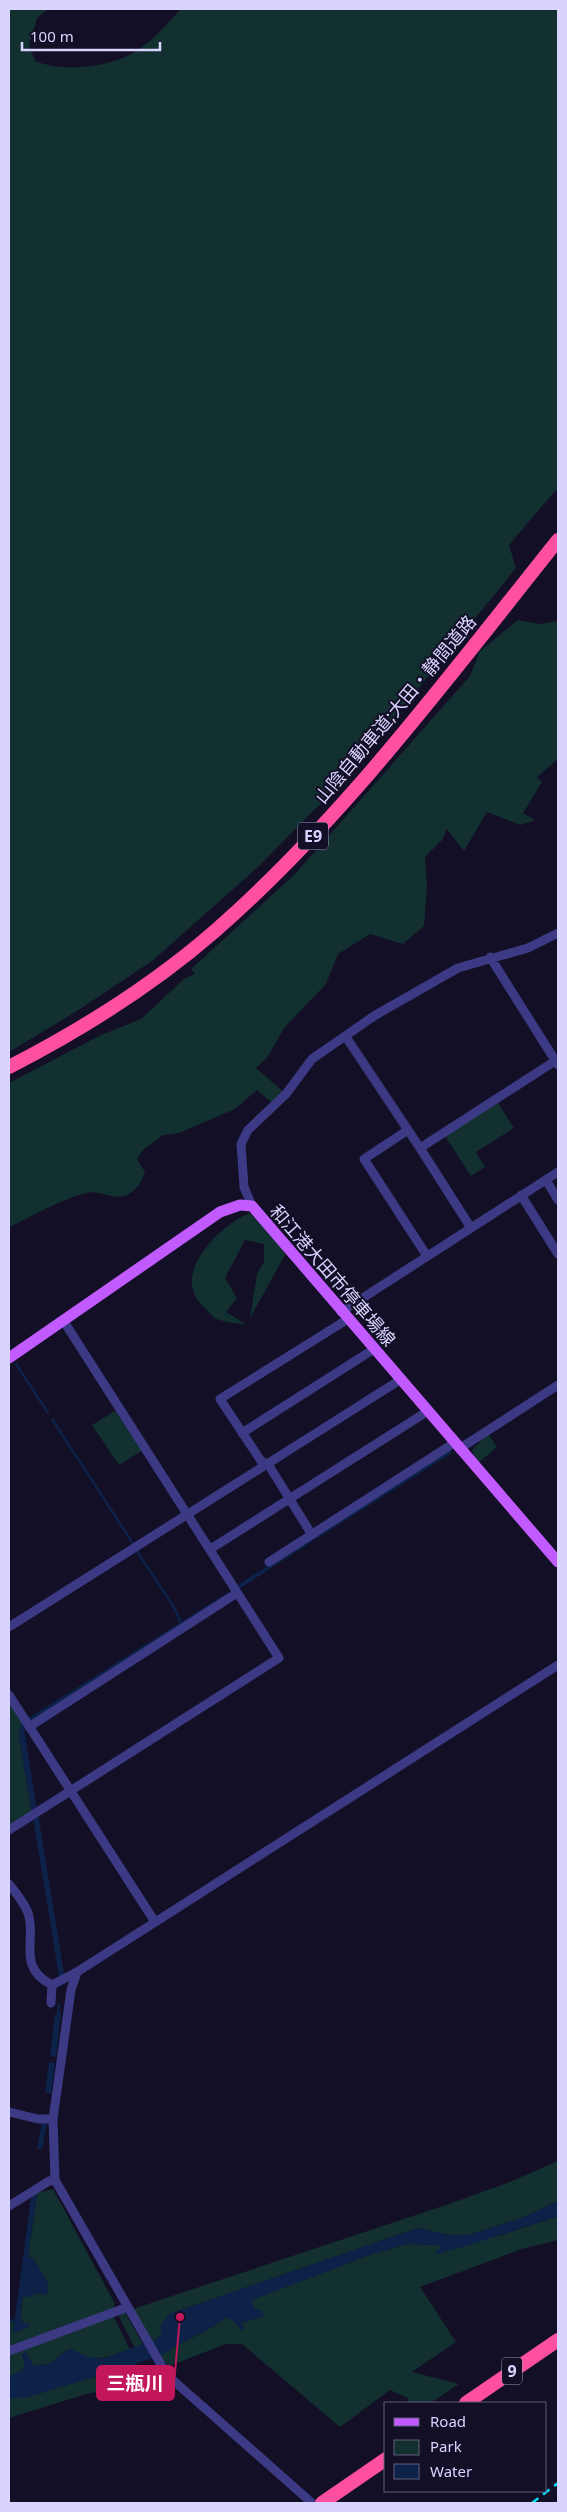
<svg xmlns="http://www.w3.org/2000/svg" width="567" height="2512" font-family="'Noto Sans','Noto Sans JP',sans-serif">
<style>
.green{fill:#12302f}
.water{fill:#0c2248}
.lines{fill:none;stroke-linecap:round;stroke-linejoin:round}
.stream{stroke:#0c2248;stroke-width:2.5}
.river{stroke:#0c2248;stroke-width:16}
.minor{stroke:#3d3a85;stroke-width:9}
.major{stroke:#c25bff;stroke-width:11}
.highway{stroke:#ff4fa3;stroke-width:14}
.rail{stroke:#00e5ff;stroke-width:2.5;stroke-dasharray:8 6;stroke-linecap:butt}
.labels{text-anchor:middle;dominant-baseline:central;stroke-width:4;stroke-linejoin:round;paint-order:stroke}
.shield{fill:#130f26;stroke:#9e99be;stroke-width:1}
.shield-label{font-size:16px;font-weight:bold;fill:#d9d4ff}
.street-label{font-size:18px;fill:#d9d4ff;stroke:#130f26}
.leader{fill:none;stroke:#c2185b;stroke-width:2}
.callout-dot{fill:#c2185b;stroke:#130f26;stroke-width:2}
.callout{fill:#c2185b;stroke:#c2185b;stroke-width:2}
.callout-label{font-size:19px;text-anchor:middle;font-weight:bold;fill:#fff}
</style>
<rect width="100%" height="100%" fill="#130f26"/>
<path class="green" d="M9 9H48L37 18 29 45 35 61C61 72 108 68 133 53 152 42 166 25 181 9H558V490L555 491 509 545 516 568 344 780 258 867 152 961 80 1009 9 1052Z
M518 620 540 624 558 621V759L537 777 542 782 523 813 535 820 520 825 487 812 464 851 447 829 442 840 425 857 427 886 424 926 403 944 370 934 338 954 326 984 285 1027 267 1058 256 1068 284 1092 272 1103 257 1090 235 1109 179 1133 163 1135 143 1150 137 1159 145 1172C141 1183 138 1189 127 1195 113 1201 100 1189 86 1193 59 1200 33 1216 9 1227V1083L101 1035 141 1019 184 979 195 974 191 969 295 874 470 676 480 651Z
M498 1103 514 1128 476 1152 485 1167 471 1176 445 1136Z
M250 1213 282 1246 285 1255 250 1318 257 1274 264 1262V1244L245 1240 225 1278 237 1298 226 1312 247 1325C238 1323 226 1323 217 1319 212 1317 207 1310 203 1306 169 1275 220 1225 250 1213Z
M115 1411 143 1450 119 1465 92 1425Z
M488 1434 497 1447 477 1464 472 1450Z
M9 1700 23 1722 19 1737 32 1813 9 1828Z
M558 2161V2201L522 2218 468 2235H448L418 2228 169 2314 161 2326V2336L152 2342 133 2309 446 2205 510 2182Z
M53 2189 114 2302V2310L9 2348V2321L14 2322 13 2333 29 2327 30 2325 22 2322 20 2319 23 2296 34 2293 47 2294 48 2283 33 2258 28 2257 37 2193Z
M558 2216V2240L522 2249 420 2287 456 2342 412 2372 459 2384 430 2403H408V2398L390 2390 340 2427 242 2344H226L169 2366 159 2355 214 2326 226 2317H229L243 2330 242 2323 254 2309 251 2300 372 2254 407 2244 440 2245V2248L501 2235Z
M124 2311 143 2344 135 2348 117 2313Z
M113 2315 130 2350 116 2356 89 2359 71 2349 67 2350 49 2364 34 2366 26 2353 22 2354 25 2365 22 2370 9 2377V2353Z
M137 2364 146 2380 83 2395 9 2418V2398H24Z"/>
<path class="water" d="M449 1450 452 1453 316 1539 314 1537Z
M312 1538 313 1541 239 1589 236 1586Z
M232 1590V1595L29 1723 27 1719Z
M23 1722 37 1810 32 1813 19 1737 20 1727Z
M38 1813 64 1974 59 1977 33 1817Z
M55 2014H61L56 2057 50 2056Z
M49 2062 55 2063 51 2094 45 2093Z
M42 2121 47 2122 42 2150 37 2149Z
M32 2191 37 2193 28 2257 33 2258 48 2283 47 2295 34 2293 33 2298 23 2296 20 2318 23 2319 22 2322 30 2324 29 2327 13 2333Z
M558 2201V2216L463 2247 436 2254 435 2252 440 2248V2245L407 2244 372 2254 252 2300 254 2309 262 2310 264 2316 242 2323 244 2330 241 2331 238 2324 226 2317 214 2326 159 2355 152 2342 161 2336V2326L169 2314 418 2228 448 2235H468L522 2218Z
M143 2344 150 2358 142 2362 135 2348Z
M71 2349C96 2363 105 2360 130 2350L137 2364 24 2398H9V2377L22 2370 25 2365 22 2354 26 2352 34 2366 49 2364 67 2350Z"/>
<g class="lines">
<path class="stream" d="M16 1364 48 1413
M52 1419 134 1545
M136 1550 175 1609 181 1624
M58 2017 59 2005
M9 2320 14 2321"/>
<path class="river" d="M114 2363 164 2345 166 2340"/>
<path class="minor" d="M490 957 558 1065
M346 1037 420 1148
M408 1130 364 1159 427 1256
M546 1180 558 1200
M521 1195 558 1254
M252 1206 244 1187 241 1144 248 1130 286 1094 312 1059 374 1016 458 968 528 948 558 933
M471 1228 420 1148 555 1061
M341 1312 558 1172
M242 1433 374 1349
M459 1449 558 1385
M312 1535 268 1464 261 1461 220 1399 348 1319
M212 1548 428 1411
M269 1562 454 1443
M9 1627 400 1380
M9 1695 155 1922
M29 1727 237 1593
M9 1830 279 1658 63 1320
M9 1884C16 1893 24 1902 28 1913 37 1939 16 1967 52 1985
M77 1972 71 1990 53 2119 55 2180 167 2375 312 2503
M52 1985 77 1972 558 1665
M51 2003 52 1985
M9 2112 38 2119H53
M9 2206 49 2181 55 2180
M9 2351 128 2307"/>
<path class="major" d="M9 1358 220 1212 240 1205 252 1206 558 1562"/>
<path class="highway" d="M9 1067C81 1030 153 985 215 931 345 817 450 675 558 540
M466 2403 558 2340
M322 2503 386 2459"/>
<path class="rail" d="M532 2503 558 2483"/>
</g>
<g class="labels">
<g class="shield">
<rect x="298" y="822.5" width="30" height="27" rx="4"/>
<rect x="502" y="2357.5" width="20" height="27" rx="4"/>
</g>
<g class="shield-label">
<text x="313" y="836">E9</text>
<text x="512" y="2371">9</text>
</g>
<g class="street-label">
<text transform="translate(395 709) rotate(-50)">山陰自動車道;大田・静間道路</text>
<text transform="translate(333 1275) rotate(49)">和江港大田市停車場線</text>
</g>
</g>
<path class="leader" d="M180 2317L174 2383"/>
<circle class="callout-dot" cx="180" cy="2317" r="5"/>
<rect class="callout" x="97" y="2366" width="77" height="34" rx="5"/>
<g class="callout-label">
<text x="135" y="2390">三瓶川</text>
</g>
<rect width="567" height="2512" fill="none" stroke="#d9d4ff" stroke-width="20"/>
<rect x="384" y="2402" width="162" height="90" fill="#130f26" stroke="#625e7d"/>
<rect x="394" y="2418" width="25" height="8" fill="#c25bff" stroke="#625e7d"/>
<text x="430" y="2427" font-size="15" fill="#d9d4ff">Road</text>
<rect x="394" y="2440" width="25" height="15" fill="#12302f" stroke="#625e7d"/>
<text x="430" y="2452" font-size="15" fill="#d9d4ff">Park</text>
<rect x="394" y="2464" width="25" height="15" fill="#0c2248" stroke="#625e7d"/>
<text x="430" y="2477" font-size="15" fill="#d9d4ff">Water</text>
<path d="M22 42v8h138v-8" fill="none" stroke="#d9d4ff" stroke-width="2.5"/>
<text x="30" y="42" font-size="15" fill="#d9d4ff" stroke="#130f26" stroke-width="4" paint-order="stroke">100 m</text>
</svg>
